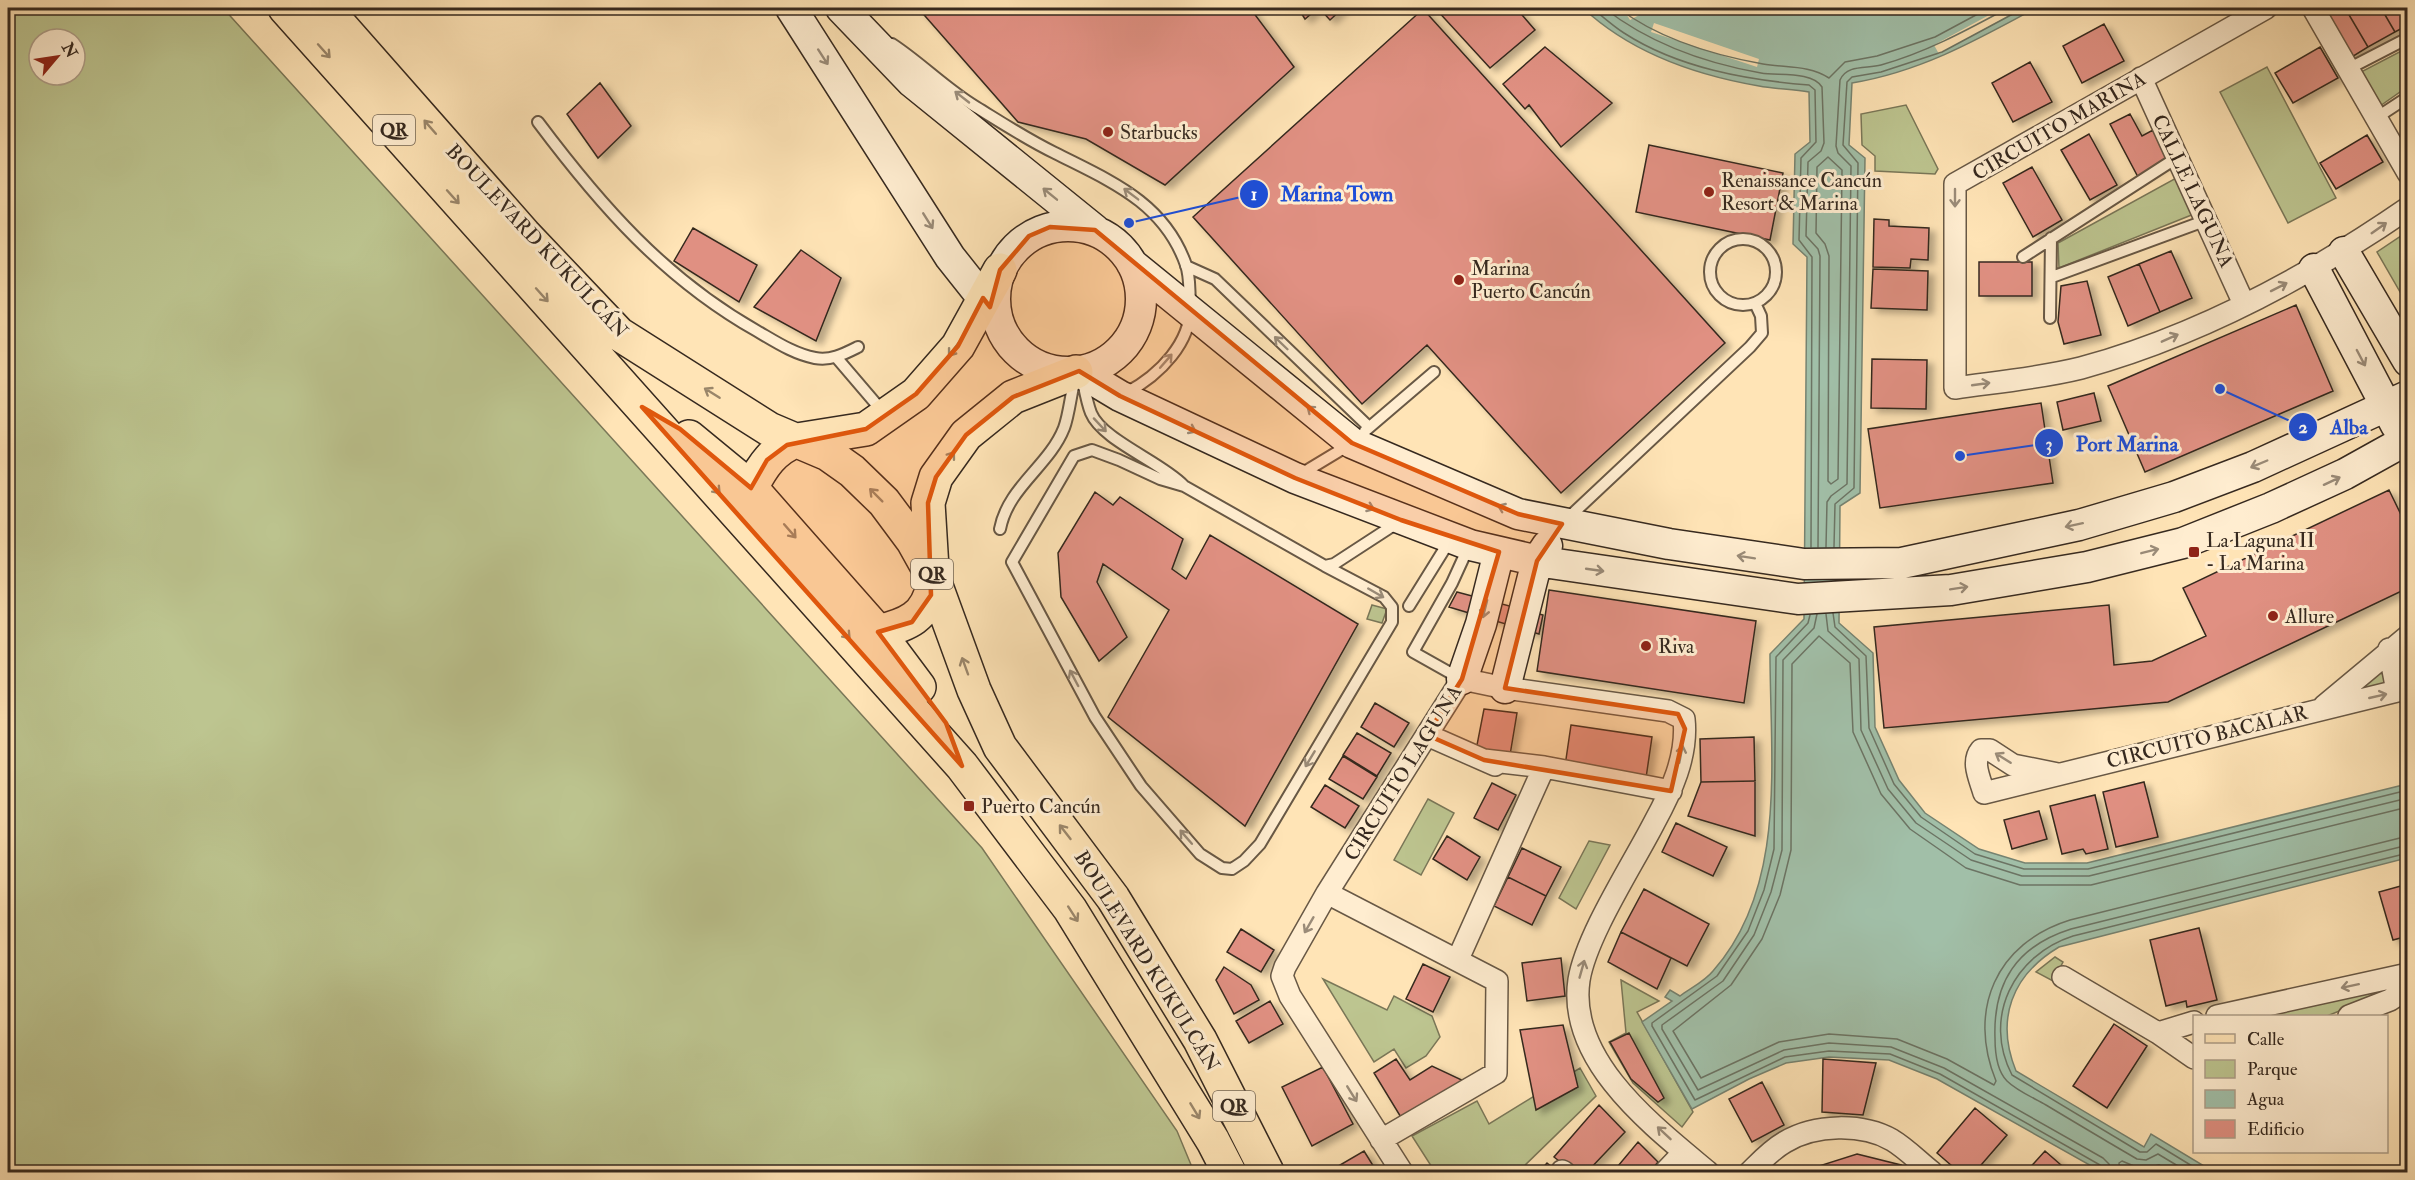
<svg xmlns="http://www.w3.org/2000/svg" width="2415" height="1180" font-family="'IM FELL Double Pica',serif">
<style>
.green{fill:#bdc590;stroke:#7a7758;stroke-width:1.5;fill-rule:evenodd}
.water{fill:#a1bfa8;stroke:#768371;stroke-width:1.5}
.pier{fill:#ffe4b6}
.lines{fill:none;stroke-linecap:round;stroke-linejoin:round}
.shore{stroke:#6c7464;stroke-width:1.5}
.building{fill:#e09082;stroke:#36291f;stroke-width:1.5;filter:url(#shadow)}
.lane-casing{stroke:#685845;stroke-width:14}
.street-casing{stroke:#685845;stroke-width:24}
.secondary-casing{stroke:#36291f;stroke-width:33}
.primary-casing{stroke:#36291f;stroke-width:36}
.lane{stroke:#ffedd0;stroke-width:10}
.street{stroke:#ffedd0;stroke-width:21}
.secondary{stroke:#ffedd0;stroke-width:30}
.primary{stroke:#ffe4b6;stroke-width:33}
.oneway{stroke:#9a866a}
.oneway2{stroke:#9a8b78}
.marked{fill:#df570d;fill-opacity:0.2;stroke:#df570d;stroke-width:4.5;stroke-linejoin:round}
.poi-dot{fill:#8f2418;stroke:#ffedd0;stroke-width:2}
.labels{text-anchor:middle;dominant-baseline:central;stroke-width:6;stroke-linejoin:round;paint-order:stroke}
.shield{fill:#ffedd0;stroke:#726454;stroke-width:1.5}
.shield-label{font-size:18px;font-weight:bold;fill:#36291f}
.street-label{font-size:20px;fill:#36291f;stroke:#ffedd0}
.poi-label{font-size:20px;fill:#36291f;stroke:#ffedd0;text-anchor:start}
.leader{fill:none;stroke:#1d4ed8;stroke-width:2}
.callout-dot{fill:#1d4ed8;stroke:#ffedd0;stroke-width:2}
.mark-label{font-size:18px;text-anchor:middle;font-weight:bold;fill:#fff}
.callout-label{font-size:21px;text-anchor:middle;font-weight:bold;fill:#1d4ed8;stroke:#ffedd0;stroke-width:6;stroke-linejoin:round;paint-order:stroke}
</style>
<defs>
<filter id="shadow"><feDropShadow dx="6" dy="4" stdDeviation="3" flood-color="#0004"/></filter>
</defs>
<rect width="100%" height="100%" fill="#ffe4b6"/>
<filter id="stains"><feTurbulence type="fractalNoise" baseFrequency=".00333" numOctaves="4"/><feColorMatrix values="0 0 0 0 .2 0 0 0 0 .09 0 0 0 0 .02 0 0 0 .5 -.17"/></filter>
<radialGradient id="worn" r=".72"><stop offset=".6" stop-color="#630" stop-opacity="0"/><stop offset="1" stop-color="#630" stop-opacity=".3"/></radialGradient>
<path class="green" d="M8 8H223L982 848 1177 1131 1194 1172H8ZM39 39H75V75H39Z
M2407 48V87L2380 106 2361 72Z
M2267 67 2336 198 2288 223 2220 92Z
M1906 105 1938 169 1935 174 1875 171V156L1862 145 1861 114Z
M2178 177 2194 214 2059 268 2058 243Z
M2407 232V304L2377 252Z
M1372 605 1387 609 1382 623 1367 619Z
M2378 666 2389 687 2351 697Z
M1428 799 1454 813 1421 875 1394 860Z
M1589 841 1610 845 1576 909 1559 898Z
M2055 957 2063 962 2053 981 2036 972Z
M1323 979 1387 1010 1394 996 1432 1016 1440 1037 1426 1056 1406 1068 1394 1049 1374 1062Z
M2387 979 2389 991 2327 1016H2263Z
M1621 980 1659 1001 1637 1012 1693 1112 1682 1127 1633 1083 1609 1042 1626 1033Z
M1580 1068 1596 1096 1518 1172H1435L1412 1136 1477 1101 1489 1124Z"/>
<path class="water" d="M1583 8H2036C1977 40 1920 72 1852 83L1849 145 1865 158 1860 493 1840 506 1839 623 1873 653 1875 727 1899 780 1925 813 1979 849 2025 863H2087L2407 784V858L2059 947C2012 975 1995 1019 2016 1071L2144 1147 2151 1134 2214 1172H2102L1937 1079 1889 1060 1829 1057 1786 1063 1749 1079 1692 1109 1642 1022 1672 1001 1665 997 1670 990 1680 996C1691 988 1705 981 1713 971 1788 886 1770 759 1770 654L1804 619 1807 257 1793 244 1795 154 1810 142 1809 92C1793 89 1775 89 1759 86 1695 75 1630 52 1583 8Z"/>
<path class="pier" d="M1634 8H1652L1630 20 1625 12Z
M2002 8H2022L1939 54 1934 45Z
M1654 23 1759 59 1757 67 1651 32Z"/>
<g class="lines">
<path class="shore" d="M1592 8C1602 16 1613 26 1624 33 1678 68 1747 80 1809 85L1815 90 1816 142 1801 158 1799 240 1812 257 1811 547
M1604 8C1649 43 1704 63 1761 73 1778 76 1812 71 1822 87L1824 143 1821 151 1808 162 1806 236 1818 249 1820 256 1818 547
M1618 8C1659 39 1713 55 1763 64 1786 68 1809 65 1829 78L1845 62 1877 56 1935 37 1989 8
M1828 157 1842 170 1838 479 1831 484 1828 481 1829 256 1825 244 1816 233 1817 167Z
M1826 547 1827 502 1831 496 1847 484 1851 166 1838 153 1836 146 1840 80C1847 64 1867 69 1881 65 1927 52 1967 30 2008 8
M1834 547 1835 504 1854 488 1858 163 1843 145 1847 82 1852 77 1881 72 1942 52 2024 8
M1833 613 1835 627 1866 656 1869 728 1894 784 1921 817 1975 854 2024 869H2088L2408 790
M1817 614 1814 628 1783 660 1782 850 1771 892 1754 935 1723 981 1662 1025V1029L1698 1090 1784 1050 1829 1043 1891 1047 1944 1068 2103 1158 2109 1164 2111 1172
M1826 614 1828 631 1859 659 1861 730 1888 789 1916 823 1971 860 2022 876H2089L2408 798
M1810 615 1808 623 1776 657 1774 849 1764 890 1748 931 1717 976 1652 1023V1026L1695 1100 1785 1057 1829 1051 1890 1054 1940 1074 2100 1165 2103 1172
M2408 807 2091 885H2020L1966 868 1910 829 1881 794 1853 732 1850 663 1819 636 1792 664 1791 850 1780 895 1762 939 1731 985 1673 1031 1701 1078 1779 1042 1829 1034 1897 1039 1947 1059 1994 1085 1996 1081C1967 1010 1996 943 2070 920L2408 836
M2120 1172 2119 1163 2122 1161 2141 1169 2159 1165 2171 1172
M2188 1172 2158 1154 2146 1160 2137 1159C2106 1141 2076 1123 2046 1105 2034 1098 2017 1091 2007 1081 1997 1071 1995 1052 1995 1038 1993 982 2017 946 2071 929L2408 845
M2202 1172 2156 1144 2147 1152H2140L2012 1075C1982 1017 2014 955 2073 936L2408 853"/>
</g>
<path class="building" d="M918 8H1250L1294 67 1165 185 1086 139 1018 122Z
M1298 8H1318L1305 19Z
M1319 8H1343L1330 20Z
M1435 8H1516L1535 30 1490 68Z
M2325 8H2345L2368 47 2347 60Z
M2345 8H2381L2395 32 2368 47Z
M2381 8H2408V25L2395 32Z
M1423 9 1725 343 1561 493 1427 345 1362 404 1193 217Z
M2104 24 2124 61 2082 83 2063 46Z
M1545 47 1612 103 1561 147 1529 105 1525 109 1503 84Z
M2320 47 2338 78 2293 103 2275 73Z
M2030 62 2052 102 2013 122 1992 83Z
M600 83 631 126 598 158 567 114Z
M2130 114 2142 136 2153 130 2169 160 2138 177 2110 124Z
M2089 134 2117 185 2090 200 2061 150Z
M2367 135 2383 162 2336 189 2320 163Z
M1649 145 1783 173 1770 240 1636 212Z
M2032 167 2062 220 2033 237 2003 183Z
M1874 219 1889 220V226L1929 228 1928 260 1911 259 1910 268 1873 267Z
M693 228 757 265 739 302 674 261Z
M801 250 841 278 816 341 754 307Z
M2171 251 2192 298 2160 312 2139 264Z
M1979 262H2032V296H1979Z
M2139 264 2160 312 2128 326 2108 277Z
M1873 269 1928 271 1927 310 1871 308Z
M2087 281 2101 335 2064 344 2058 322 2061 286Z
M2296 305 2333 391 2145 472 2108 386Z
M1872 359 1927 360 1926 409 1871 408Z
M2094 393 2101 421 2063 430 2057 402Z
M2041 403 2053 483 1880 508 1868 429Z
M2389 490 2408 529V588L2168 702 1884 728 1874 627 2109 605 2114 665 2152 661 2206 636 2183 588Z
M1095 492 1113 505 1120 497 1183 539 1172 569 1186 579 1210 535 1358 624 1245 826 1108 717 1169 610 1103 564 1097 582 1127 637 1099 661 1061 597 1058 553Z
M1549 590 1756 621 1744 703 1537 671Z
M1457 592 1543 615 1539 634 1449 607Z
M1375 703 1409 723 1394 747 1361 727Z
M1484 709 1517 713 1510 755 1476 750Z
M1571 725 1652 737 1646 778 1565 766Z
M1357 733 1391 753 1377 776 1343 755Z
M1754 737 1755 781 1701 782 1700 739Z
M1343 756 1377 777 1363 799 1329 779Z
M1755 781V836L1688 816 1701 782Z
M2144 782 2158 837 2116 847 2103 792Z
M1492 783 1516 795 1498 830 1474 818Z
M1325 785 1359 806 1345 828 1311 807Z
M2095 795 2108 849 2086 854 2083 849 2062 854 2050 806Z
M2039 811 2047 839 2012 849 2004 820Z
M1676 823 1727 847 1713 876 1662 852Z
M1447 836 1480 857 1467 880 1433 859Z
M1522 848 1561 867 1546 896 1508 877Z
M1508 877 1546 896 1532 925 1494 906Z
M2408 884V936L2393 940 2379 892Z
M1644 889 1709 924 1687 966 1621 932Z
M2199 928 2217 1000 2187 1007 2186 1001 2166 1006 2150 940Z
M1241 929 1274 950 1261 972 1227 952Z
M1621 932 1671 958 1657 989 1608 962Z
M1561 958 1565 996 1527 1001 1522 963Z
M1423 964 1450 977 1433 1012 1406 999Z
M1224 967 1251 985 1259 1000 1234 1014 1216 980Z
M1270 1001 1283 1024 1249 1043 1236 1021Z
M2114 1024 2147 1046 2107 1108 2073 1086Z
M1563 1025 1578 1087 1536 1110 1520 1030Z
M1629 1033 1664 1098 1658 1102 1631 1079 1610 1042Z
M1396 1059 1410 1080 1432 1066 1466 1082 1402 1119 1374 1073Z
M1823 1059 1876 1063 1863 1115 1822 1112Z
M1323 1067 1353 1124 1312 1146 1282 1087Z
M1762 1082 1784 1125 1752 1142 1729 1099Z
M1599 1105 1625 1132 1587 1172H1573L1554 1157Z
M1975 1108 2007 1135 1975 1172H1959L1937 1153Z
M1638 1142 1658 1162 1650 1172H1613Z
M1364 1151 1377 1172H1328Z
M2045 1151 2069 1172H2026Z
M1857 1154 1901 1165 1894 1172H1825L1819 1166Z
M1547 1163 1558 1172H1539Z"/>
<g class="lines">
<defs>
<path id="lane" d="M892 44C921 63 946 89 976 107 1002 123 1028 140 1055 153 1110 181 1164 202 1186 265 1190 276 1189 290 1190 301 1194 342 1158 376 1126 393
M2348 69 2408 38
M2376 118 2408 97
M538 122C601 206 665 279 757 331 776 342 794 354 815 358 831 361 844 354 858 347
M1710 272a33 33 0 1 1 66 0a33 33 0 1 1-66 0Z
M2023 257 2178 157
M1186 266 1215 279 1369 427
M2052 277 2207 220
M2050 318 2051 238
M836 357 883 412
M1083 381C1085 391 1087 403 1091 413 1102 440 1161 462 1183 485
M1365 431 1434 372
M1301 474 1349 445
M1567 519 1750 347 1762 333 1761 316 1755 303
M1000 529C1008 487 1049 466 1064 428 1069 415 1071 393 1075 378
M1325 566 1384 597 1392 607V622L1260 844 1244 861 1232 869 1222 868 1200 854 1141 786 1095 717 1012 562 1074 456 1092 450 1119 460 1160 479 1184 486 1325 566 1334 564 1397 523
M1409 606 1450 540
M1461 679 1413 652 1452 583 1468 548"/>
<path id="street" d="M2266 8 1955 184V388C1997 382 2041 378 2081 368 2198 336 2308 277 2408 208
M2313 8 2408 173
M2141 78 2244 304
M2324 706 2408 636
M1427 735 1495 765
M1484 760 1544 767 1671 791
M2058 774 2013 765 1990 750H1981C1971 762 1980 779 1984 793L2397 691 2389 649
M1327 893 1497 981 1496 1073 1381 1140
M1458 959 1544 767
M2063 977 2158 1033 2194 1058
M2217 1016 2408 974
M2349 1016 2390 1000 2408 988
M2158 1033 2194 1022
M1562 1171 1564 1172
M1402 1172 1290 996 1282 976 1285 967 1327 893 1462 679 1505 688 1668 711 1684 719C1688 756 1671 792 1654 823 1633 864 1586 936 1579 980 1567 1061 1653 1126 1708 1172
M1665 1172 1684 1152
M1750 1172C1761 1161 1771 1150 1785 1142 1815 1124 1862 1123 1892 1140 1907 1149 1919 1162 1932 1172"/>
<path id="secondary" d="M791 8 950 257 996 315
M841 8 912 82 1095 230
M995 299a73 73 0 1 1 146 0a73 73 0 1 1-146 0Z
M2344 252 2408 361
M1132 264 1352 443 1518 514 1669 544 1804 564 1902 563 2079 525 2174 497 2253 467 2408 396
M2314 269 2396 425
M1080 372 1120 396 1295 478 1470 545 1543 562 1798 599 1951 590 2087 567 2183 543 2271 508 2345 474 2408 439
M1462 679 1481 624 1499 552
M1505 688 1537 561 1547 546"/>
<path id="primary" d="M285 8 962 766 1070 909 1213 1141 1229 1172
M325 8 524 234 619 334 769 429 828 454 852 471 884 502 913 541 932 575 974 690 1000 747 1113 898 1200 1040 1267 1172
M689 437 751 488 878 632 919 687
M751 488C763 465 773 450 797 440L866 429 916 394 958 346 1000 270
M878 632C907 625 927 617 933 585L928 503 936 477 966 435 1013 397 1076 372"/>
</defs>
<use href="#lane" class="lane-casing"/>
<use href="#street" class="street-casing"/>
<use href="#secondary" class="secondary-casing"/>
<use href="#primary" class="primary-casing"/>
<use href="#lane" class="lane"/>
<use href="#street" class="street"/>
<use href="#secondary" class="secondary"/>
<use href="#primary" class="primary"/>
</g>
<defs><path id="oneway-shaft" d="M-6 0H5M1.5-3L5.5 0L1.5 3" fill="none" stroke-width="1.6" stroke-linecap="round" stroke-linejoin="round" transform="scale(1.5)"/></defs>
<g class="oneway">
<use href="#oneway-shaft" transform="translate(324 51) rotate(48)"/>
<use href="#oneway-shaft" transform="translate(430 127) rotate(-131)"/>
<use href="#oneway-shaft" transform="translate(453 197) rotate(48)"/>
<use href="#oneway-shaft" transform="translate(542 295) rotate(48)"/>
<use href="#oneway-shaft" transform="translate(954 349) rotate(127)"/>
<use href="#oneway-shaft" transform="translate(712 393) rotate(-148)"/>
<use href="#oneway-shaft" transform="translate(949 459) rotate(-54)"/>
<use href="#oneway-shaft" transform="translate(714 487) rotate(48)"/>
<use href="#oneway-shaft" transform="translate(876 495) rotate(-135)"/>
<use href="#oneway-shaft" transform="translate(790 531) rotate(49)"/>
<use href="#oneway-shaft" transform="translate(844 632) rotate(48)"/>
<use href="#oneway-shaft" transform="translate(965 666) rotate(-110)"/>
<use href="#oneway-shaft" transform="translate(1065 832) rotate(-128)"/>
<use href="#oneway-shaft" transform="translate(1073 914) rotate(57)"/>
<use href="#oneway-shaft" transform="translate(1195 1111) rotate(59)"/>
</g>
<g class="oneway2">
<use href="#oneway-shaft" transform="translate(823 57) rotate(57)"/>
<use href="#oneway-shaft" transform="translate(962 97) rotate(-142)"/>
<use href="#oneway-shaft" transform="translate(1050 194) rotate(-141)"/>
<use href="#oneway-shaft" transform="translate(1131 194) rotate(-143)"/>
<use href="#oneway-shaft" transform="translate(1955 198) rotate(90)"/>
<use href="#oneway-shaft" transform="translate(928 221) rotate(58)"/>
<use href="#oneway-shaft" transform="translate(2379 228) rotate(-35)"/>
<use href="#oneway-shaft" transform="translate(2279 287) rotate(-27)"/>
<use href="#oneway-shaft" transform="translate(2170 338) rotate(-24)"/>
<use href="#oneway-shaft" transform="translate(1281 343) rotate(-136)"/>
<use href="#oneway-shaft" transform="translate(2361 358) rotate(62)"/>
<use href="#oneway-shaft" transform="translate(1166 361) rotate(-49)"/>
<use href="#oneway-shaft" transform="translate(1981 384) rotate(-8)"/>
<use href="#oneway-shaft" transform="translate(1314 412) rotate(-141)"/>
<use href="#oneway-shaft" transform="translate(1100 425) rotate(47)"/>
<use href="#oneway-shaft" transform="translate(1188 428) rotate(25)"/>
<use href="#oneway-shaft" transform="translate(2259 464) rotate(157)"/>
<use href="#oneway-shaft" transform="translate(2332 481) rotate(-25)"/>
<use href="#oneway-shaft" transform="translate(1366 506) rotate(22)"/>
<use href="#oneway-shaft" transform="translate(1506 509) rotate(-157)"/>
<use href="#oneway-shaft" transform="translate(2074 525) rotate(168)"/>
<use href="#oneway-shaft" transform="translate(2150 551) rotate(-14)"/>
<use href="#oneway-shaft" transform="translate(1746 557) rotate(-171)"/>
<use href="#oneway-shaft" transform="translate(1595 570) rotate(8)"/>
<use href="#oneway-shaft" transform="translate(1959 588) rotate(-9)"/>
<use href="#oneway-shaft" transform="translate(1376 593) rotate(30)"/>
<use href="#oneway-shaft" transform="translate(1485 609) rotate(104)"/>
<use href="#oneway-shaft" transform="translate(1074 678) rotate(-118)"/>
<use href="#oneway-shaft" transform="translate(2378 696) rotate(-13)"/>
<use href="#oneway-shaft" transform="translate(1681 754) rotate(-79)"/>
<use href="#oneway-shaft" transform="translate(2003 758) rotate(-148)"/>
<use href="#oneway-shaft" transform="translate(1310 759) rotate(121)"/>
<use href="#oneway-shaft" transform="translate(1186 837) rotate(-131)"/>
<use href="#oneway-shaft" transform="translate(1309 925) rotate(120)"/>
<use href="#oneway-shaft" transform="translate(1582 969) rotate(-74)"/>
<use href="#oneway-shaft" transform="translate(2350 986) rotate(168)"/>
<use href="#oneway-shaft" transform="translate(1352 1094) rotate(58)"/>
<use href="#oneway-shaft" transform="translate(1664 1133) rotate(-137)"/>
</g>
<path class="marked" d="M1050 227 1095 230 1352 443 1518 514 1562 524 1537 561 1505 688 1678 714 1685 729 1671 791 1484 760 1427 735 1462 679 1499 552 1401 520 1295 478 1120 396 1079 371 1013 397 966 435 936 477 928 503 931 595 912 622 878 632 946 723 962 766 642 407 680 429 751 488 767 460 787 445 866 429 916 394 958 346 983 298 990 307 1000 270 1029 236Z"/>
<g class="poi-dot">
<circle cx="1108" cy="132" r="6"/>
<circle cx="1709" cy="192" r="6"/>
<circle cx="1459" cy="280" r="6"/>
<rect x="2188" y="546" width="12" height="12" rx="3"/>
<circle cx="2273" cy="616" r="6"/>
<circle cx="1646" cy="646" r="6"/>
<rect x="963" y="800" width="12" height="12" rx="3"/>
</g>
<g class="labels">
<g class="shield">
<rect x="373" y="115" width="42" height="30" rx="4.5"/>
<rect x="911" y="559" width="42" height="30" rx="4.5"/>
<rect x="1213" y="1091" width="42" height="30" rx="4.5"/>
</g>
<g class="shield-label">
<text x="394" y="130">QR</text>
<text x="932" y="574">QR</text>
<text x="1234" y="1106">QR</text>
</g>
<g class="street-label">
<text transform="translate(2059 126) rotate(-30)">CIRCUITO MARINA</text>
<text transform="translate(2193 191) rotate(65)">CALLE LAGUNA</text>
<text transform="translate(537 241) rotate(47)">BOULEVARD KUKULCÁN</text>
<text transform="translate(2207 737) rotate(-14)">CIRCUITO BACALAR</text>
<text transform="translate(1403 773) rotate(-58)">CIRCUITO LAGUNA</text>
<text transform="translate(1147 961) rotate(58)">BOULEVARD KUKULCÁN</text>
</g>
<g class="poi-label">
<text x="1120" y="132">Starbucks</text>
<text x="1721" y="180">Renaissance Cancún<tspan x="1721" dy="23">Resort &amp; Marina</tspan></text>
<text x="1471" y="268">Marina<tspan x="1471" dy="23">Puerto Cancún</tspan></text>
<text x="2206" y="540">La Laguna II<tspan x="2206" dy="23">- La Marina</tspan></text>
<text x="2285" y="616">Allure</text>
<text x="1658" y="646">Riva</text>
<text x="981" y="806">Puerto Cancún</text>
</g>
</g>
<path class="leader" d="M1129 223L1254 194M2220 389L2303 427M1960 456L2049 443"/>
<g class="callout-dot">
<circle cx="1129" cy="223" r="6"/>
<circle cx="2220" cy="389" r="6"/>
<circle cx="1960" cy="456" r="6"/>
<circle cx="1254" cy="194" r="15"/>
<circle cx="2303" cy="427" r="15"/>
<circle cx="2049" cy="443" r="15"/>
</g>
<g class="mark-label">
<text x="1254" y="200">1</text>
<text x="2303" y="433">2</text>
<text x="2049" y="450">3</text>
</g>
<g class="callout-label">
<text x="1337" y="201">Marina Town</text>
<text x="2349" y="434">Alba</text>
<text x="2127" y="451">Port Marina</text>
</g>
<rect width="2415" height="1180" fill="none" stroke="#ffe4b6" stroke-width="30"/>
<rect x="9" y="9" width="2397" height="1162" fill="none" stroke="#36291f" stroke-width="3"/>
<rect x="15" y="15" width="2385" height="1150" fill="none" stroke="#36291f" stroke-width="1.5"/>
<rect x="2193" y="1015" width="195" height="138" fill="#ffedd0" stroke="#af9f89" stroke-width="1.5"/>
<rect x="2205" y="1034" width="30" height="9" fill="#ffe4b6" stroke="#af9f89" stroke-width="1.5"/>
<text x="2247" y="1045" font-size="18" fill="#36291f">Calle</text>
<rect x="2205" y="1060" width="30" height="18" fill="#bdc590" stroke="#af9f89" stroke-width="1.5"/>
<text x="2247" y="1075" font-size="18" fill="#36291f">Parque</text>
<rect x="2205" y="1090" width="30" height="18" fill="#a1bfa8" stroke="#af9f89" stroke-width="1.5"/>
<text x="2247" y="1105" font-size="18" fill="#36291f">Agua</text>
<rect x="2205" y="1120" width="30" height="18" fill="#e09082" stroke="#af9f89" stroke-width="1.5"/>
<text x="2247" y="1135" font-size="18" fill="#36291f">Edificio</text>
<g transform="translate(57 57) rotate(61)"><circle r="28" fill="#ffedd0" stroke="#af9f89" stroke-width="1.5"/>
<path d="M0-4.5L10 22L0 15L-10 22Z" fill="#8f2418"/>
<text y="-9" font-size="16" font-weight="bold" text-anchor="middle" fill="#36291f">N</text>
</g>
<rect width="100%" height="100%" filter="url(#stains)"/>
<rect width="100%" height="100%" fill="url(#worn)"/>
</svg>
